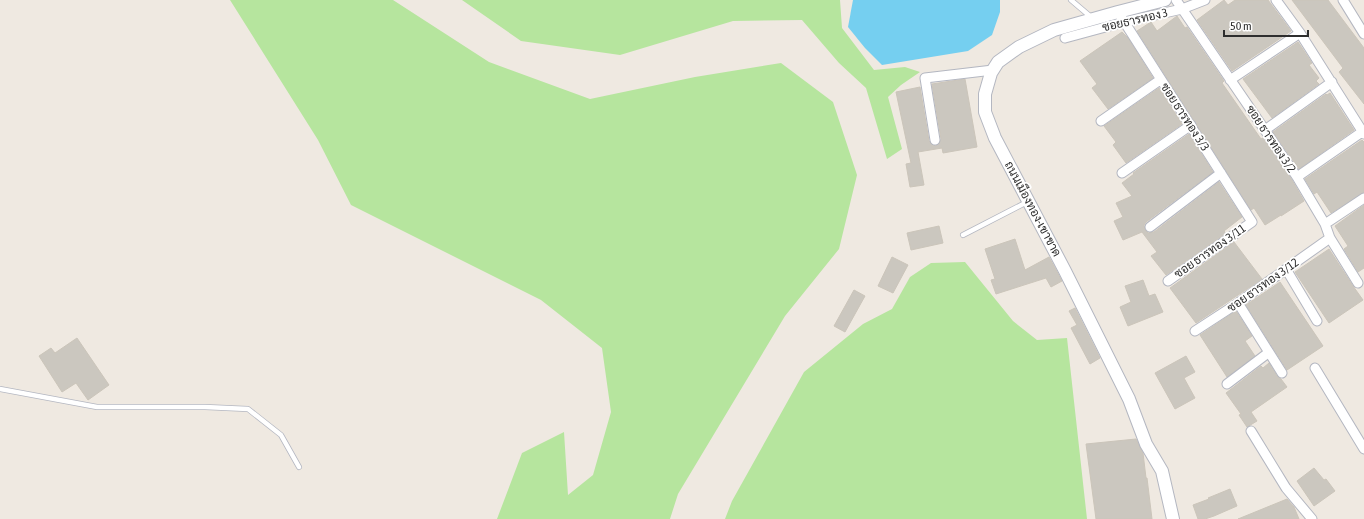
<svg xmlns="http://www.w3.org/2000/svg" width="1364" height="519" font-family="'Asap Condensed',Sarabun,sans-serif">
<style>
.green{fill:#b6e59e}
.water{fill:#75cff0}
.building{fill:#cbc7bf;stroke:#cbc5ba}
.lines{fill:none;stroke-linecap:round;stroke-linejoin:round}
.lane-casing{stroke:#b4b7c1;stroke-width:6}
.street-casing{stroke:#b4b7c1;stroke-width:11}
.secondary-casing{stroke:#b4b7c1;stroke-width:14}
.lane{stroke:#fff;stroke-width:4.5}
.street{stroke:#fff;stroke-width:9}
.secondary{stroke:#fff;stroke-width:12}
.labels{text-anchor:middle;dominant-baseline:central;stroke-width:3.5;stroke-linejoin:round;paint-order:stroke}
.street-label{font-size:12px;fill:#2e2e2e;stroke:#fff}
</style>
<rect width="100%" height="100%" fill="#efe9e1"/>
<path class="green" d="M230 0H393L489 62 590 99 695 77 781 63 833 102 857 175 839 249 785 316 678 494 670 519H497L522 453 564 432 568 495 593 475 611 412 602 348 541 300 351 205 318 140Z
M462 0H840L842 28 874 70 905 67 920 72 901 85 888 97 902 149 887 159 866 88 839 63 802 20 733 21 620 55 521 41Z
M965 262 1013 321 1037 340 1067 338 1087 519H725L732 501 804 372 863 324 892 309 910 277 931 263Z"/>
<path class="water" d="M853 0H1000V12L992 35 968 51 882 65 865 48 848 27Z"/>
<path class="building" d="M1224 0 1228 5 1235 0H1268L1291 31 1232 71 1197 20Z
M1292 0H1328L1364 48V104L1339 72 1343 68Z
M1177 16 1185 28 1187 27 1224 81 1222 83 1261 139 1263 138 1292 180 1304 201 1281 216V215L1265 225 1254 208 1251 210 1137 31 1151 22 1157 31Z
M1122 32 1128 38 1153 78 1108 109 1092 88 1097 84 1080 61Z
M1298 42 1312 63 1309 65 1319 78 1316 81 1319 84 1272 118 1243 79Z
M965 79 977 147 943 153 942 148 918 152 924 185 910 187 906 164 911 163 896 92 920 87 929 141 933 145 936 146 940 142 941 139 932 84Z
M1159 88 1182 124 1126 163 1113 145 1116 142 1104 126Z
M1330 93 1354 130 1299 169 1273 132 1326 94 1327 95Z
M1189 134 1213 172 1146 222 1144 225 1145 230 1148 233 1154 232 1219 182 1242 217 1224 231 1226 233 1166 275 1151 256 1157 252 1142 232 1123 240 1114 221 1123 217 1116 203 1132 196 1122 183 1134 174 1133 173Z
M1362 140 1364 142V192L1331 213 1317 192 1314 194 1305 179Z
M1364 205V268L1358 272 1344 249 1348 246 1335 226Z
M939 226 943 243 911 250 907 233Z
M1015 239 1025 270 1049 257 1062 281 1051 287 1046 278 996 294 991 280 995 279 985 249Z
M1234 242 1262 279 1196 323 1170 288Z
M1329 249 1353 286 1363 300 1329 323 1295 272Z
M892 257 908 265 893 293 878 286Z
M1143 280 1149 296 1155 294 1163 312 1128 326 1120 307 1131 302 1125 286Z
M1280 282 1323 346 1287 370 1246 305Z
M854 290 865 296 845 332 834 326Z
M1075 308 1100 358 1090 364 1071 328 1077 325 1069 311Z
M1236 311 1252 336 1245 341 1255 356 1227 377 1200 335Z
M77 338 109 385 88 400 76 383 62 392 39 356 51 348 55 353Z
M1186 356 1195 372 1184 378 1195 398 1175 409 1155 373Z
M1269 363 1277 376 1281 379 1287 387 1251 412 1257 421 1247 427 1239 415 1241 414 1226 393 1261 366 1263 368Z
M1136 439 1143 453 1146 478H1147L1152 519H1096L1086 444Z
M1314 468 1324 480 1326 479 1335 491 1314 506 1297 481Z
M1230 489 1237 506 1214 516 1205 519H1198L1193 505 1209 499 1208 498Z
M1287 499 1294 507 1299 519H1238Z"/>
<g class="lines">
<defs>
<path id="lane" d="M1071 0 1091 17
M963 235 1027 202
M0 389 97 407H205L248 409 281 435 299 467"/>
<path id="street" d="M1176 0 1297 177 1325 224 1330 238 1358 283
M1276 0 1300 33 1364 134
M1343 0 1364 34
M1118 12 1252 222 1168 281
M1065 38 1124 22 1182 9 1205 0
M1230 80 1300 33
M1101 121 1160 80
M1265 130 1332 82
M935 140 925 78 993 70
M1122 173 1191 125
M1297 177 1362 132
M1325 224 1364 198
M1150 227 1221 173
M1286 269 1317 321
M1238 303 1282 373
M1195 331 1238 303 1330 238
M1315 368 1364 449
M1227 384 1268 353
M1251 431 1286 488 1312 519"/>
<path id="secondary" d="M1165 0 1118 12 1054 30 1019 47 998 62 991 73 985 94V112L995 138 1065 271 1129 399 1146 444 1162 471 1173 519"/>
</defs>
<use href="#lane" class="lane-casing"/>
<use href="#street" class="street-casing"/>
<use href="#secondary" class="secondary-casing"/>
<use href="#lane" class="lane"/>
<use href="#street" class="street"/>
<use href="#secondary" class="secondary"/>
</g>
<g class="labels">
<g class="street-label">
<text transform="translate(1135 20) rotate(-13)">ซอยธารทอง 3</text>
<text transform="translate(1185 117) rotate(57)">ซอย ธารทอง 3/3</text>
<text transform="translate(1271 139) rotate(56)">ซอย ธารทอง 3/2</text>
<text transform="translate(1033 209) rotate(62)">ถนนเมืองทอง-เขาขาด</text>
<text transform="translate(1210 251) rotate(-35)">ซอย ธารทอง 3/11</text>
<text transform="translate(1263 285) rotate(-35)">ซอย ธารทอง 3/12</text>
</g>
</g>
<path d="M1224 30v6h84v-6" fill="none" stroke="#2e2e2e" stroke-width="2"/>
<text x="1230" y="30" font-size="12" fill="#2e2e2e" stroke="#ffffff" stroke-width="3" paint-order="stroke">50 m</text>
</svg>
